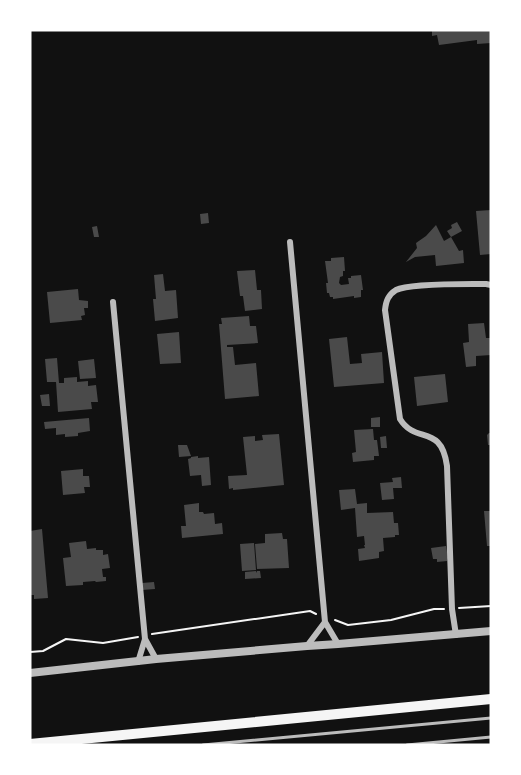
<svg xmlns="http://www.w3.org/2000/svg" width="521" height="775" font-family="Poppins,sans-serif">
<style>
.building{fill:#4a4a4a}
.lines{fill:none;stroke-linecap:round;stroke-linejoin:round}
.path{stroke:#f5f5f5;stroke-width:2}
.service{stroke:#bcbcbc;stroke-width:3}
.minor{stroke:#bcbcbc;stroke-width:6}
.tertiary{stroke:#bcbcbc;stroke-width:8}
.trunk{stroke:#f5f5f5;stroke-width:10}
</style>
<rect width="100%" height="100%" fill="#111"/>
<path class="building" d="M432 30H491V43L477 44V40L439 45 437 35 432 36Z
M491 210V254L480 255 476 211Z
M208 213 209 223 201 224 200 214Z
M457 222 462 231 451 237 459 251 463 250 464 263 436 266 435 255 415 257 406 262 417 248 416 243 426 236 436 225 444 241 451 237 447 231 452 228 451 225Z
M97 226 99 237H94L92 227Z
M344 257 345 271H343V276L340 277 339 283 341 285 349 284 348 278H351V276L361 275 363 290H361V297L354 298V296L333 299V297H330L329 293H327L326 283H328L325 261H331V258Z
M255 270 257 290H261L262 309 245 311 243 296H240L237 271Z
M163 274 165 291 176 290 178 318 155 321 153 299H156L154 275Z
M78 289 79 300 88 301V308H84L85 315 81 316 82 320 50 323 47 292Z
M249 316 250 326H256L258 343 227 345V347H233L235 365 256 363 259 396 225 399 219 324H222L221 318Z
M484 323 486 338H491V355L476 356V366L466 367 463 343 469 342 468 324Z
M179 332 181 363 160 364 157 334Z
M347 337 350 364 362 363 361 354 382 352 384 383 334 387 329 339Z
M57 358 59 383H64V378L77 377V382L88 381V386L96 385 98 402H91L92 409 58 412 56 382H47L45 359Z
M94 359 96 378 80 379 78 361Z
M445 374 448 402 417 406 414 377Z
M49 394 50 406H42L40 395Z
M380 417V427H371V418Z
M89 418 90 431 78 433V436L65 437V434L56 435V428L45 429 44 422Z
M373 429 374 440H377L379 456H374V460L353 462 352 453 356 452 354 430Z
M489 433H491V445H488L487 435Z
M279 434 284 485 233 490V488L229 489 228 476 247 475 243 437 255 436V441L263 440 262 435Z
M386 436 387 448H381L380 437Z
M178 445H187L191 456 179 457Z
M198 456V458L209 457 211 485 202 486 201 475 190 476 188 459 191 458V457Z
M83 469V476H89L90 487H84L85 493 63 495 61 471Z
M401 477 402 488H393L394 499 382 500 380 483 393 482 392 478Z
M355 489 357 504 367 503V513L393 512 394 523H398L399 535H395V537L383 538 384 551 379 552V558L359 561 358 549 365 548 364 545H365L364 536 357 537 355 508 341 510 339 490Z
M199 503V512H203L204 514 214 513 215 524 222 523 223 534 182 538 181 526H186L184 505Z
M484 511H491V546H487Z
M42 529 48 598 34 599V595H30V531Z
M282 533 283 539H287L289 568 257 569 255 544 265 543V534Z
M86 541 87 549 96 548V550H103V555L108 554 110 568 102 569 103 577H106V581L96 582 95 581 83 582V585L66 586 63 558 71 557 69 543Z
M254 543 256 570 242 571 240 544Z
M446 546 448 558 447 561 437 562V559H433L431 548Z
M256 571 257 573V571H260L261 578 245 579V572Z
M154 582 155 589 142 590V583Z"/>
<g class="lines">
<path class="path" d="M459 608 491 606
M335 620 348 625 391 620 434 609H444
M152 634 310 611 316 614
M30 652 43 651 66 639 103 643 138 637"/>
<path class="service" d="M203 745 491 718
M407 745 491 737"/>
<path class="minor" d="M290 242 325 622 338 644
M113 302 145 639 138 662
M456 635 452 609 447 466C441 423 416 445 400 419L385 310C386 301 388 295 396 290 410 283 468 284 486 284L491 285
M145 639 156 659
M307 646 325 622"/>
<path class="tertiary" d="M30 673 156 659 307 646 338 644 491 631"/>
<path class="trunk" d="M30 744 491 699"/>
</g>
<rect width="521" height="775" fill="none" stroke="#ffffff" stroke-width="63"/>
</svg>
